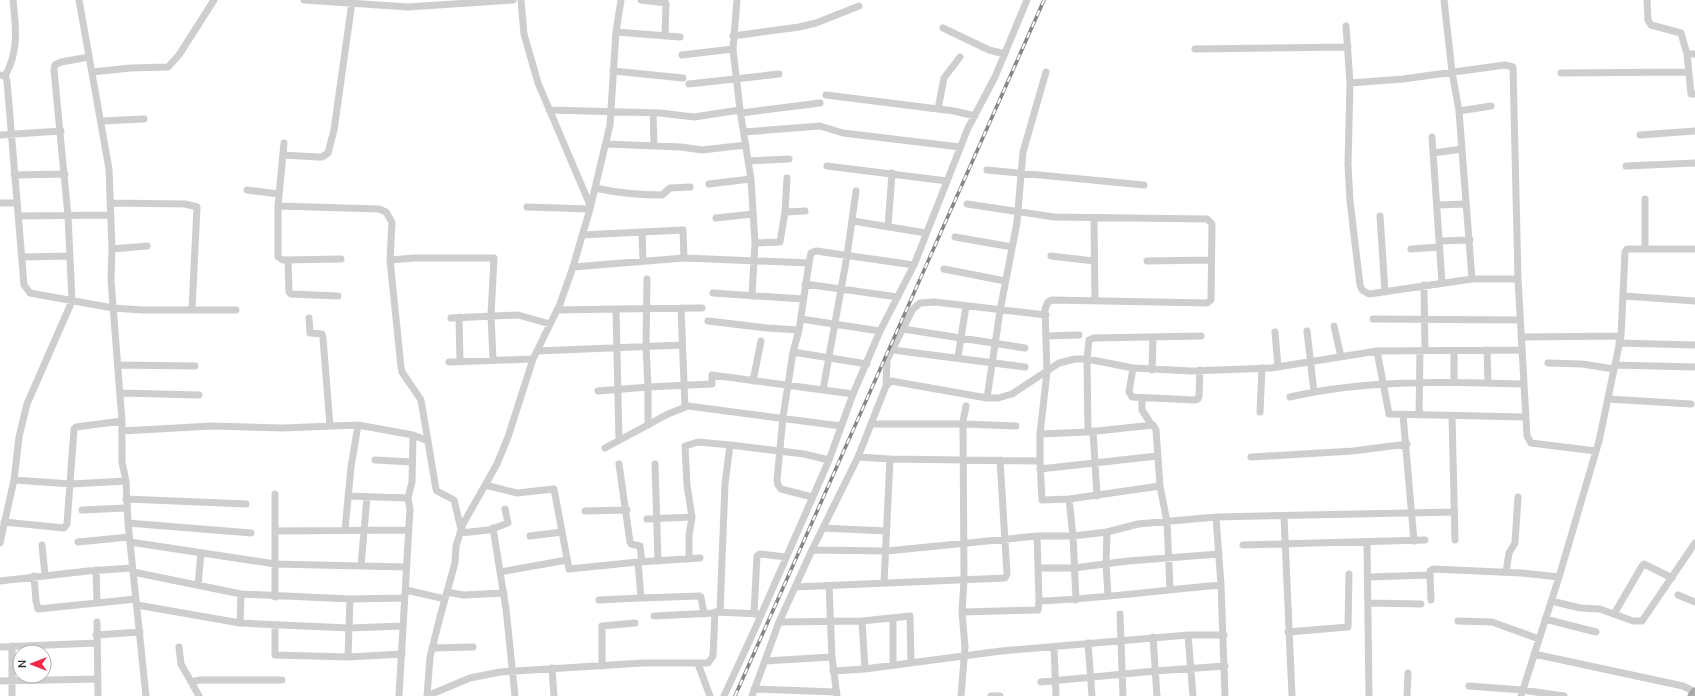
<svg xmlns="http://www.w3.org/2000/svg" width="1695" height="696" font-family="'Nunito Sans',sans-serif">
<style>
.lines{fill:none;stroke-linecap:round;stroke-linejoin:round}
.minor{stroke:#cecece;stroke-width:7}
.major{stroke:#a9a9a9;stroke-width:9}
.rail-casing{stroke:#868686;stroke-width:3.5}
.rail{stroke:#fff;stroke-width:2;stroke-dasharray:6;stroke-linecap:butt}
</style>
<rect width="100%" height="100%" fill="#fff"/>
<g class="lines">
<path class="minor" d="M79 0 109 169 112 249 111 280 122 421V462L126 481 128 523 146 696
M304 0 408 7 513 0
M521 0 524 34 538 83 590 205
M641 0 666 3 665 36
M737 0 733 49 740 110 751 179 755 243 752 296
M1444 0 1452 72 1459 111 1472 279
M1647 0 1648 20 1651 25 1681 33 1687 54
M1346 26 1350 83 1348 164 1350 201 1360 285 1362 290 1369 294 1472 279H1518
M943 28 989 50 1005 54
M616 32 680 37
M733 36 799 27 816 23 859 6
M1195 49 1348 47
M1695 54H1687L1691 94H1695
M682 55 733 49
M613 71 683 78
M92 72 130 68 168 67 179 55 214 0
M1561 73 1688 72
M0 75 5 76 7 81 24 285 30 293 113 308 142 310H236
M5 76C19 52 16 27 13 0
M1350 83 1403 79 1505 65 1513 67 1518 279 1527 436 1531 443 1596 451
M689 84 779 74
M826 95 954 111 975 116
M938 109 944 78 960 57
M549 110 660 113 694 117 740 110
M1459 111 1491 106
M653 113 654 145
M741 113 820 103
M102 121 144 119
M744 132 820 126 843 133 960 147
M0 135 61 131
M1640 135 1695 131
M1432 137 1442 283
M284 143 278 206V257L283 260 341 259
M606 144 681 147 702 150 746 145
M1433 153 1462 149
M283 155 318 157H322L328 153 334 130 352 2
M748 161 789 159
M827 166 947 181
M1626 166 1695 163
M987 170 1144 185
M14 175 65 174
M709 184 751 179
M595 188C618 193 639 195 662 195L670 188 690 187
M247 190 279 194
M1645 199V249
M0 203H17
M110 203 185 204 197 207 192 309
M967 204 1054 217 1207 219 1212 224 1211 300 1207 303 1052 300 1048 302 1045 309 1047 372 1040 434V461
M1437 205 1466 204
M278 206 379 209 386 212 392 222 390 260 401 367 402 372 421 400 436 489 437 491 454 500 461 529
M527 207 590 209
M785 212 787 178
M18 216 111 215
M1380 216 1385 292
M716 218 753 214
M1094 218 1095 301
M853 221 926 233
M888 227 892 173
M642 233 643 260
M582 235 683 230 684 258
M955 237 1012 247
M1439 241 1470 240
M755 243 780 242 785 212 805 211
M112 249 147 246
M1411 249 1439 247
M1051 256 1094 261
M23 257 70 256
M288 260 289 292 291 294 338 296
M390 260 414 258H494L491 315 493 360
M1147 261 1211 260
M809 263 811 253 816 251 914 265
M573 267 684 258 809 263 799 330 793 352 783 417 777 480 778 485 781 489 812 497
M944 269 1005 281
M647 279 646 346 648 387 712 384V375L853 394
M805 284 898 297
M1424 285 1425 350
M713 293 803 299
M1624 296 1695 301
M681 308 685 407
M616 309 702 308
M558 310 616 309 619 440
M459 317 460 361
M309 318 310 333 322 334 323 338 330 426
M451 318 518 315 550 324
M801 319 880 331
M1373 319 1520 320
M708 321 767 328 799 330
M1334 326 1341 357
M903 329 1025 348
M1307 331 1314 392
M1275 332 1278 367
M1046 336 1079 335
M1521 337 1621 336
M1619 343 1694 345
M893 350 1025 367
M1487 350 1488 383
M538 351 682 345
M1377 351 1389 414 1525 417
M1454 351V383
M793 352 867 364
M958 357 966 306
M449 362 533 359
M1548 363 1582 364 1614 369
M118 365 195 366
M1615 365 1694 367
M1133 368 1129 392 1132 397 1194 400 1198 399 1199 396 1200 370
M1152 370 1153 337
M753 381 761 341
M886 386 887 360 913 309 920 303 935 302 1046 315
M823 390 847 256 856 191
M598 391 648 387V425
M120 393 199 395
M1290 397C1367 379 1446 382 1523 384
M987 398 1000 311 1017 222 1023 152 1046 72
M1142 398V410L1151 424
M1608 399 1691 404
M1260 412 1262 368
M1403 415 1414 541
M1419 415 1420 351
M1452 416 1455 540
M872 424H963L1016 426
M122 431 212 426 283 428 358 425 413 435 428 441
M1093 431 1097 496
M1088 432 1087 359 1089 340 1094 338 1201 336
M605 448 668 414 688 406 841 426
M858 457 890 459 1040 461 1042 500 1069 499 1160 486 1156 430 1153 425 1088 432 1040 434
M1251 457 1353 451 1407 444
M375 460 412 462
M619 464 630 542 631 544 640 546 642 562
M655 464 658 561
M1040 469 1157 456
M14 480 71 484 126 481
M485 485 517 493 554 489 569 569 638 562 641 598 699 596 701 597 704 614
M1160 486 1167 522 1170 589
M275 494V597
M348 496 408 498
M126 499 246 504
M1069 499 1073 536 1076 600
M82 510 126 508
M585 511 627 510
M1284 516 1292 696
M1216 517 1221 585 1225 696
M647 519 692 517
M4 522 64 528 67 524 74 429 76 427 122 421
M128 523 251 533
M493 528 506 609 515 696
M823 528 886 531
M345 530 351 467 358 425
M276 531 408 530
M1107 532 1106 564 1108 596
M460 533 489 530 508 523 505 509
M530 536 562 532
M1037 536 1039 601
M78 542 129 537
M130 542 275 564 405 567
M1367 542 1369 696
M0 543 14 480 19 437 27 404 72 301 68 216 54 70 55 65 61 62 89 57
M42 545 45 575
M1243 545 1425 540
M812 550 887 551 1037 536H1073L1107 532 1138 524 1216 517 1455 512
M689 559V535L692 517 687 485 685 446 698 442 730 445 804 454 829 460
M638 562 700 558
M361 566 367 497
M1039 568H1074L1128 561 1219 554
M96 570 97 603
M133 572 241 594 350 599 404 598
M500 572 567 560
M1506 572 1509 553 1515 543 1518 497
M34 576 36 601 38 609 136 599
M1368 577 1430 575
M0 581 88 571 132 568
M884 583 890 459
M198 585 201 553
M829 586 832 657 837 696
M795 587 1005 578 1007 574 1000 460
M406 590 445 599
M447 592 463 595 504 593
M1678 595 1695 602
M599 600 641 598
M1431 600 1430 575V571L1433 569 1521 573 1559 577
M1551 601 1580 608 1600 609 1633 621H1642L1695 543
M1368 603 1421 604
M137 605 240 623 349 628 403 626
M720 611 725 484 730 445
M962 612 1038 610 1039 601C1100 599 1161 590 1221 585
M754 614 757 556 760 554 786 557
M1120 614 1123 696
M1614 614 1642 566 1644 564 1672 578
M654 616 715 613
M1545 619 1596 632
M862 621 865 669
M1458 621 1492 622 1539 639
M97 622 98 696
M779 622 862 621 910 616 911 662
M240 623 241 594
M275 626V655L348 657 402 654
M1288 632 1348 627 1349 574
M96 635 140 632
M1188 635H1224
M1153 637 1157 696
M1088 643 1092 696
M0 647 96 643
M179 647 181 664 199 696
M1054 647 1056 696
M432 648 473 647
M1534 654 1683 686 1695 692
M348 657 350 599
M765 661 832 657
M698 664 710 696
M893 664V618
M602 666V626L635 623
M552 668 554 696
M833 671 865 669 1001 651 1188 635 1193 696
M0 681 98 679
M191 682 200 680H282
M1041 682 1155 671 1225 666
M1469 686 1522 690 1564 696
M754 689 836 692
M12 696V646
M399 696 410 509 408 498 412 482 413 435
M427 696 430 657 440 617 455 563 456 546 463 524 497 464 508 437 533 359 560 304 573 267 590 209 610 125 616 32 621 0
M427 696 470 678 500 672 643 663H708L713 656 715 612 761 614
M724 696 754 631 829 460 853 394 880 331 914 265 968 128 995 77 1027 0
M752 696 779 622 812 550 858 457 886 386 891 381 987 398H998L1012 394 1059 363 1075 359H1087L1133 368 1191 371 1271 368 1377 351 1522 350
M961 696 965 647 962 612 964 580 963 421 966 406
M991 696H1000
M1407 696 1408 673
M1521 696 1559 577 1599 441 1621 336 1625 252 1627 249H1695"/>
<path class="major" d="M1692 696 1695 692"/>
<defs>
<path id="rail" d="M735 696 1044 0"/>
</defs>
<use href="#rail" class="rail-casing"/>
<use href="#rail" class="rail"/>
</g>
<g transform="translate(32 664) rotate(270)"><circle r="19" fill="#ffffff" stroke="#adadad"/>
<path d="M0-3L7 15L0 10L-7 15Z" fill="#f32948"/>
<text y="-6" font-size="11" font-weight="bold" text-anchor="middle" fill="#313131">N</text>
</g>
</svg>
